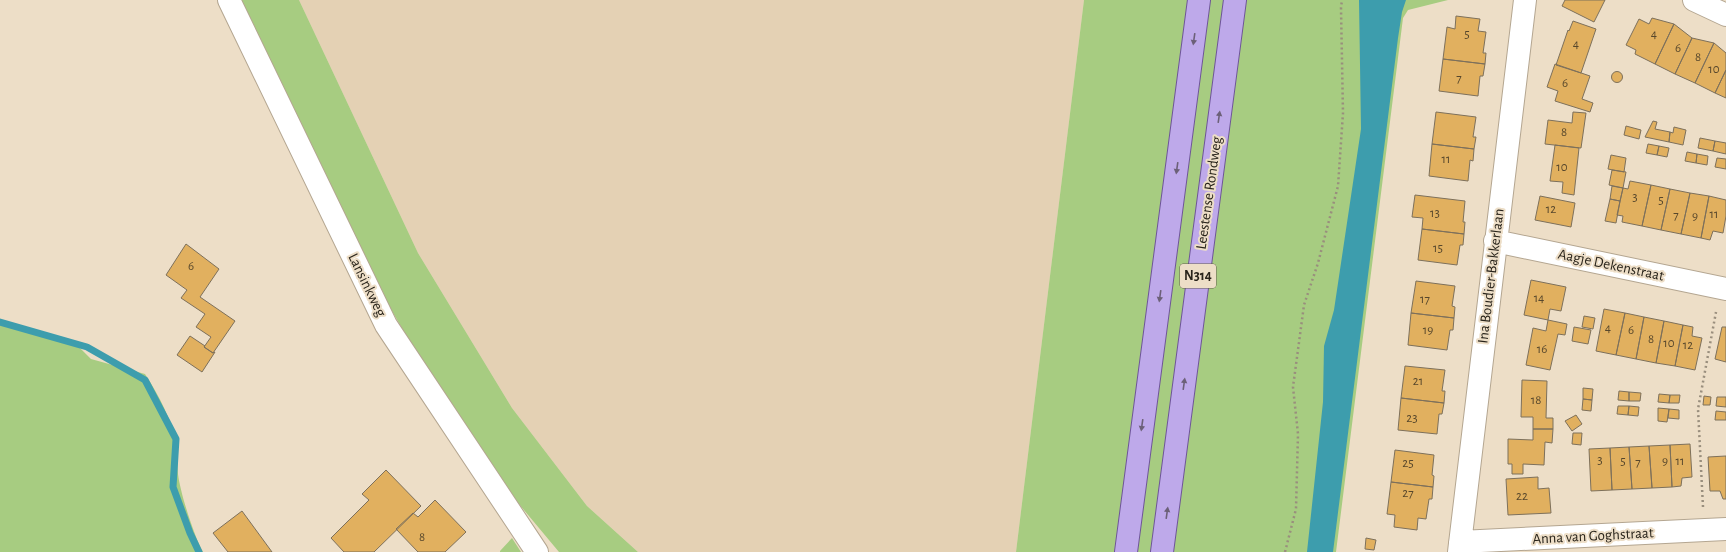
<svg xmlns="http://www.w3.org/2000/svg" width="1726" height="552" font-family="'Alegreya Sans',sans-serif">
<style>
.built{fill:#e4d1b4}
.green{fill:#a7cc81}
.water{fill:#3d9dad}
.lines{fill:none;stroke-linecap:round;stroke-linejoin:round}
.stream{stroke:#3d9dad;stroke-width:7}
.building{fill:#e1b05f;stroke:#7d705b}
.minor-casing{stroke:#b4a691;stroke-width:24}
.major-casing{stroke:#6e5598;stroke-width:24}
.path{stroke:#998e7d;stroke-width:2.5;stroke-dasharray:2 3;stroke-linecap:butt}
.minor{stroke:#fff;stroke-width:22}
.major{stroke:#bea9ea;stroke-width:22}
.oneway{fill:#6c6078}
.labels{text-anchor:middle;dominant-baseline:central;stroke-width:4;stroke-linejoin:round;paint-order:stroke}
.number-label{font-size:13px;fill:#57472c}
.shield{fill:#eddec7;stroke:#645c4f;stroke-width:1}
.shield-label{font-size:14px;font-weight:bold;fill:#29241b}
.street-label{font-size:15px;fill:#29241b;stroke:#eddec7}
</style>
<rect width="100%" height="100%" fill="#eddec7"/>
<path class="built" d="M299 0H1084L1016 552H638L587 506 512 408 418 253Z"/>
<path class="green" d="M239 0H299L418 253 512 408 587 506 638 552H559L473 449 359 255Z
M1084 0H1188L1117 552H1016Z
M1207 0H1227L1153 552H1134Z
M1246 0H1448L1408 10 1403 18 1336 552H1172Z
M0 325 62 337 77 345 91 359 145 374C160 397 171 419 177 446 179 455 177 465 178 474 180 492 194 536 203 552H0Z
M512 538 521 552H500V551Z"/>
<path class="water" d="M1359 0H1406L1402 12 1398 38 1333 552H1307L1323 402 1324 346 1334 310 1361 129Z"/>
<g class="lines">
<path class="stream" d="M0 322 87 347 145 380 176 439 173 487 190 533 199 552"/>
</g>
<path class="building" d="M1565 0H1605L1594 22 1562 6Z
M1456 16 1480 19 1478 31 1486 32 1483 53H1486L1485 64 1443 59 1447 27 1455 29Z
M1652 18 1674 24 1655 64 1635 54 1636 50 1626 45 1639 19 1649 24Z
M1573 21 1596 29 1581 73 1556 65 1568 30 1569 31Z
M1674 24 1692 38 1675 74 1655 64Z
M1692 38 1714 43 1695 83 1675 74Z
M1714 43 1726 53V70L1715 93 1695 83Z
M1443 59 1485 64 1483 76H1480L1478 96 1439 91Z
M1555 64 1590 76 1582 99 1593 103 1590 112 1555 101 1558 91 1547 87Z
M1726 70V98L1715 93Z
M1611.5 77a5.5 5.5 0 1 1 11 0a5.5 5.5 0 1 1-11 0Z
M1436 112 1476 117 1473 137H1476L1474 149 1432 144Z
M1573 112 1586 113 1581 148 1545 144 1548 120 1572 123Z
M1653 121 1657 122 1655 129 1670 132 1669 142 1645 137Z
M1626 126 1641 130 1639 139 1624 135Z
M1674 127 1686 130 1683 145 1669 142 1670 132 1673 133Z
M1700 138 1715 141 1713 151 1698 148Z
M1715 141 1726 143V154L1713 151Z
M1432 144 1474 149 1473 161 1470 160 1468 181 1429 176Z
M1648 144 1659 146 1657 155 1646 153Z
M1555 145 1579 148 1574 195 1562 193 1563 182 1550 181Z
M1659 146 1669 148 1667 157 1657 155Z
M1687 152 1697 154 1696 163 1685 161Z
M1697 154 1708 156 1707 165 1696 163Z
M1611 155 1626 158 1624 172 1608 169Z
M1717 158 1726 159V169L1715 167Z
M1612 170 1626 172 1623 188 1609 185Z
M1630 181 1651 185 1642 226 1622 222 1623 216 1617 215 1623 188 1628 189Z
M1651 185 1670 189 1661 230 1642 226Z
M1612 186 1623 188 1620 201 1610 199Z
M1670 189 1690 193 1681 234 1661 230Z
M1690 193 1709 196 1701 238 1681 234Z
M1415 195 1465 201 1463 222H1465L1464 234 1422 229 1423 218 1412 217Z
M1540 196 1575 203 1571 227 1535 220Z
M1709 196 1726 200V216L1723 233 1713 231 1710 240 1701 238Z
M1610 199 1620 201 1616 223 1605 221Z
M1422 229 1464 234 1463 245H1460L1457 265 1418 260Z
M186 244 219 269 200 297 235 321 213 353 204 347 211 337 196 327 205 314 181 298 187 290 166 275Z
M1531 280 1566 287 1561 311 1550 309 1548 320 1524 315Z
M1416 281 1455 286 1452 306 1455 307 1454 318 1411 313Z
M1604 309 1625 313 1616 355 1596 351Z
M1411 313 1454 318 1453 330H1450L1447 350 1408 345Z
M1625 313 1644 317 1636 359 1616 355Z
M1584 316 1595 318 1593 329 1582 327Z
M1644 317 1664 321 1656 363 1636 359Z
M1548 320 1567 324 1565 335 1558 334 1550 370 1526 365 1533 328 1546 331Z
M1664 321 1683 325 1675 366 1656 363Z
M1683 325 1693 327 1692 336 1702 338 1695 370 1675 366Z
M1574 327 1591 330 1588 344 1572 341Z
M1722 327H1726V362L1715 359Z
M190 336 205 346 204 347 213 353 215 352 202 372 177 355Z
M1405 366 1445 370 1442 391H1445L1444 403 1401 398Z
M1522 380 1547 381 1546 418H1553V429H1533V417H1521Z
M1583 388 1593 389 1592 400 1583 399Z
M1619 391 1629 392V401L1618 400Z
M1629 392 1641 393 1640 401H1629Z
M1659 394 1670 395 1669 403 1658 402Z
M1670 395H1680L1679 403H1669Z
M1704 396 1711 397 1710 405H1703Z
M1717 397H1726V407L1716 406Z
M1401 398 1444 403 1442 414H1439L1437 434 1398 430Z
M1583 399 1592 400 1591 411 1582 410Z
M1618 406H1629L1628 415 1617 414Z
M1629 406 1639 407 1638 416 1628 415Z
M1658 408 1669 409 1667 422 1658 421Z
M1669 409 1679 410V419L1668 418Z
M1716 411 1726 412V420H1715Z
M1576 415 1582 424 1572 431 1565 421Z
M1533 429H1553L1552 443 1545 442 1544 465 1523 464V474H1512V464H1508V439L1533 440Z
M1573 433H1582L1581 445 1572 444Z
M1690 444 1692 477 1682 478 1681 486 1672 487 1670 445Z
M1670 445 1672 487 1652 488 1649 446Z
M1649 446 1652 488 1632 489 1629 447Z
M1629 447 1632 489 1612 490 1610 448Z
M1610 448 1612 490 1591 491 1589 449Z
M1395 450 1434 455 1432 475 1434 476 1433 487 1391 482Z
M1726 456V499H1723L1720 491H1710L1708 457Z
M386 470 421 506 374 552H344L331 538 369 500 362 494Z
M1538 477V489L1549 488 1551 513 1508 515 1506 479Z
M1391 482 1433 487 1432 499H1429L1426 519 1418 518 1417 530 1394 527 1395 515 1387 514Z
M435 500 466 532 445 552H418L396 529 413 513 418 517Z
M242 511 272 552H228L213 533Z
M1366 538 1376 540 1374 550 1365 549Z"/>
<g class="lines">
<defs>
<path id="minor" d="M229 0 386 325 537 552
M1694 0 1726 15
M1495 241 1726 289
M1460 542 1726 529
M1459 552 1525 0"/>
<path id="major" d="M1126 552 1199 0
M1162 552 1235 0"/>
</defs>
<use href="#minor" class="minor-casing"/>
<use href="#major" class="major-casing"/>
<path class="path" d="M1703 507 1698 409 1716 312
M1285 552 1296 509 1298 434 1293 387 1304 305 1318 263 1338 186 1343 113 1341 8 1342 0"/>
<use href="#minor" class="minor"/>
<use href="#major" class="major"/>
</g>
<defs><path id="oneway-solid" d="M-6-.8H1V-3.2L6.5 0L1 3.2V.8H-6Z"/></defs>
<g class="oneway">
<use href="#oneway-solid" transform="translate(1194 39) rotate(98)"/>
<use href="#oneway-solid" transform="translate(1219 117) rotate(-82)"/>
<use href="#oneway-solid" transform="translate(1177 168) rotate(98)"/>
<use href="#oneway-solid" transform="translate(1160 296) rotate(98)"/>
<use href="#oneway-solid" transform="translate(1184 384) rotate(-82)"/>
<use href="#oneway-solid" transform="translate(1142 425) rotate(98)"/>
<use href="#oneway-solid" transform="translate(1167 513) rotate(-82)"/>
</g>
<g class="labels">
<g class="number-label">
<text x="1467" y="34">5</text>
<text x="1654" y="34">4</text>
<text x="1576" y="44">4</text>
<text x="1678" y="48">6</text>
<text x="1698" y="57">8</text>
<text x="1714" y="69">10</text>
<text x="1459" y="78">7</text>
<text x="1565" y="83">6</text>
<text x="1564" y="132">8</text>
<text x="1446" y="159">11</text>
<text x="1562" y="167">10</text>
<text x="1635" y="197">3</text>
<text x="1661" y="200">5</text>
<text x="1551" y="209">12</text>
<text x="1435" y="213">13</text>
<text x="1714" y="214">11</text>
<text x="1676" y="215">7</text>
<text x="1695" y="216">9</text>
<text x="1438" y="248">15</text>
<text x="191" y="266">6</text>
<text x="1539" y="298">14</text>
<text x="1425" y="299">17</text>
<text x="1608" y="328">4</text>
<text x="1428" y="330">19</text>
<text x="1631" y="330">6</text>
<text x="1651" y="339">8</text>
<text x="1669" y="343">10</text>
<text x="1688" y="345">12</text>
<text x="1542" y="349">16</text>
<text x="1418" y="381">21</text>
<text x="1536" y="400">18</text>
<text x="1412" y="418">23</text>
<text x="1600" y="460">3</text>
<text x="1623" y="461">5</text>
<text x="1665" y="461">9</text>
<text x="1680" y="461">11</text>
<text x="1638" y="462">7</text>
<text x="1408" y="463">25</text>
<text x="1408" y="493">27</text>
<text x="1522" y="496">22</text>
<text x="422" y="537">8</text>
</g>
<rect class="shield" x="1180" y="264" width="36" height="24" rx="3"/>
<g class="shield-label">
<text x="1198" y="276">N314</text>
</g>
<g class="street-label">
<text transform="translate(1209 193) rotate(-82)">Leestense Rondweg</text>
<text transform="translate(1611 265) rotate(12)">Aagje Dekenstraat</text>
<text transform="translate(1491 276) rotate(-83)">Ina Boudier-Bakkerlaan</text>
<text transform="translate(367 285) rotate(64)">Lansinkweg</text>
<text transform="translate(1593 536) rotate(-3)">Anna van Goghstraat</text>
</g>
</g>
</svg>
